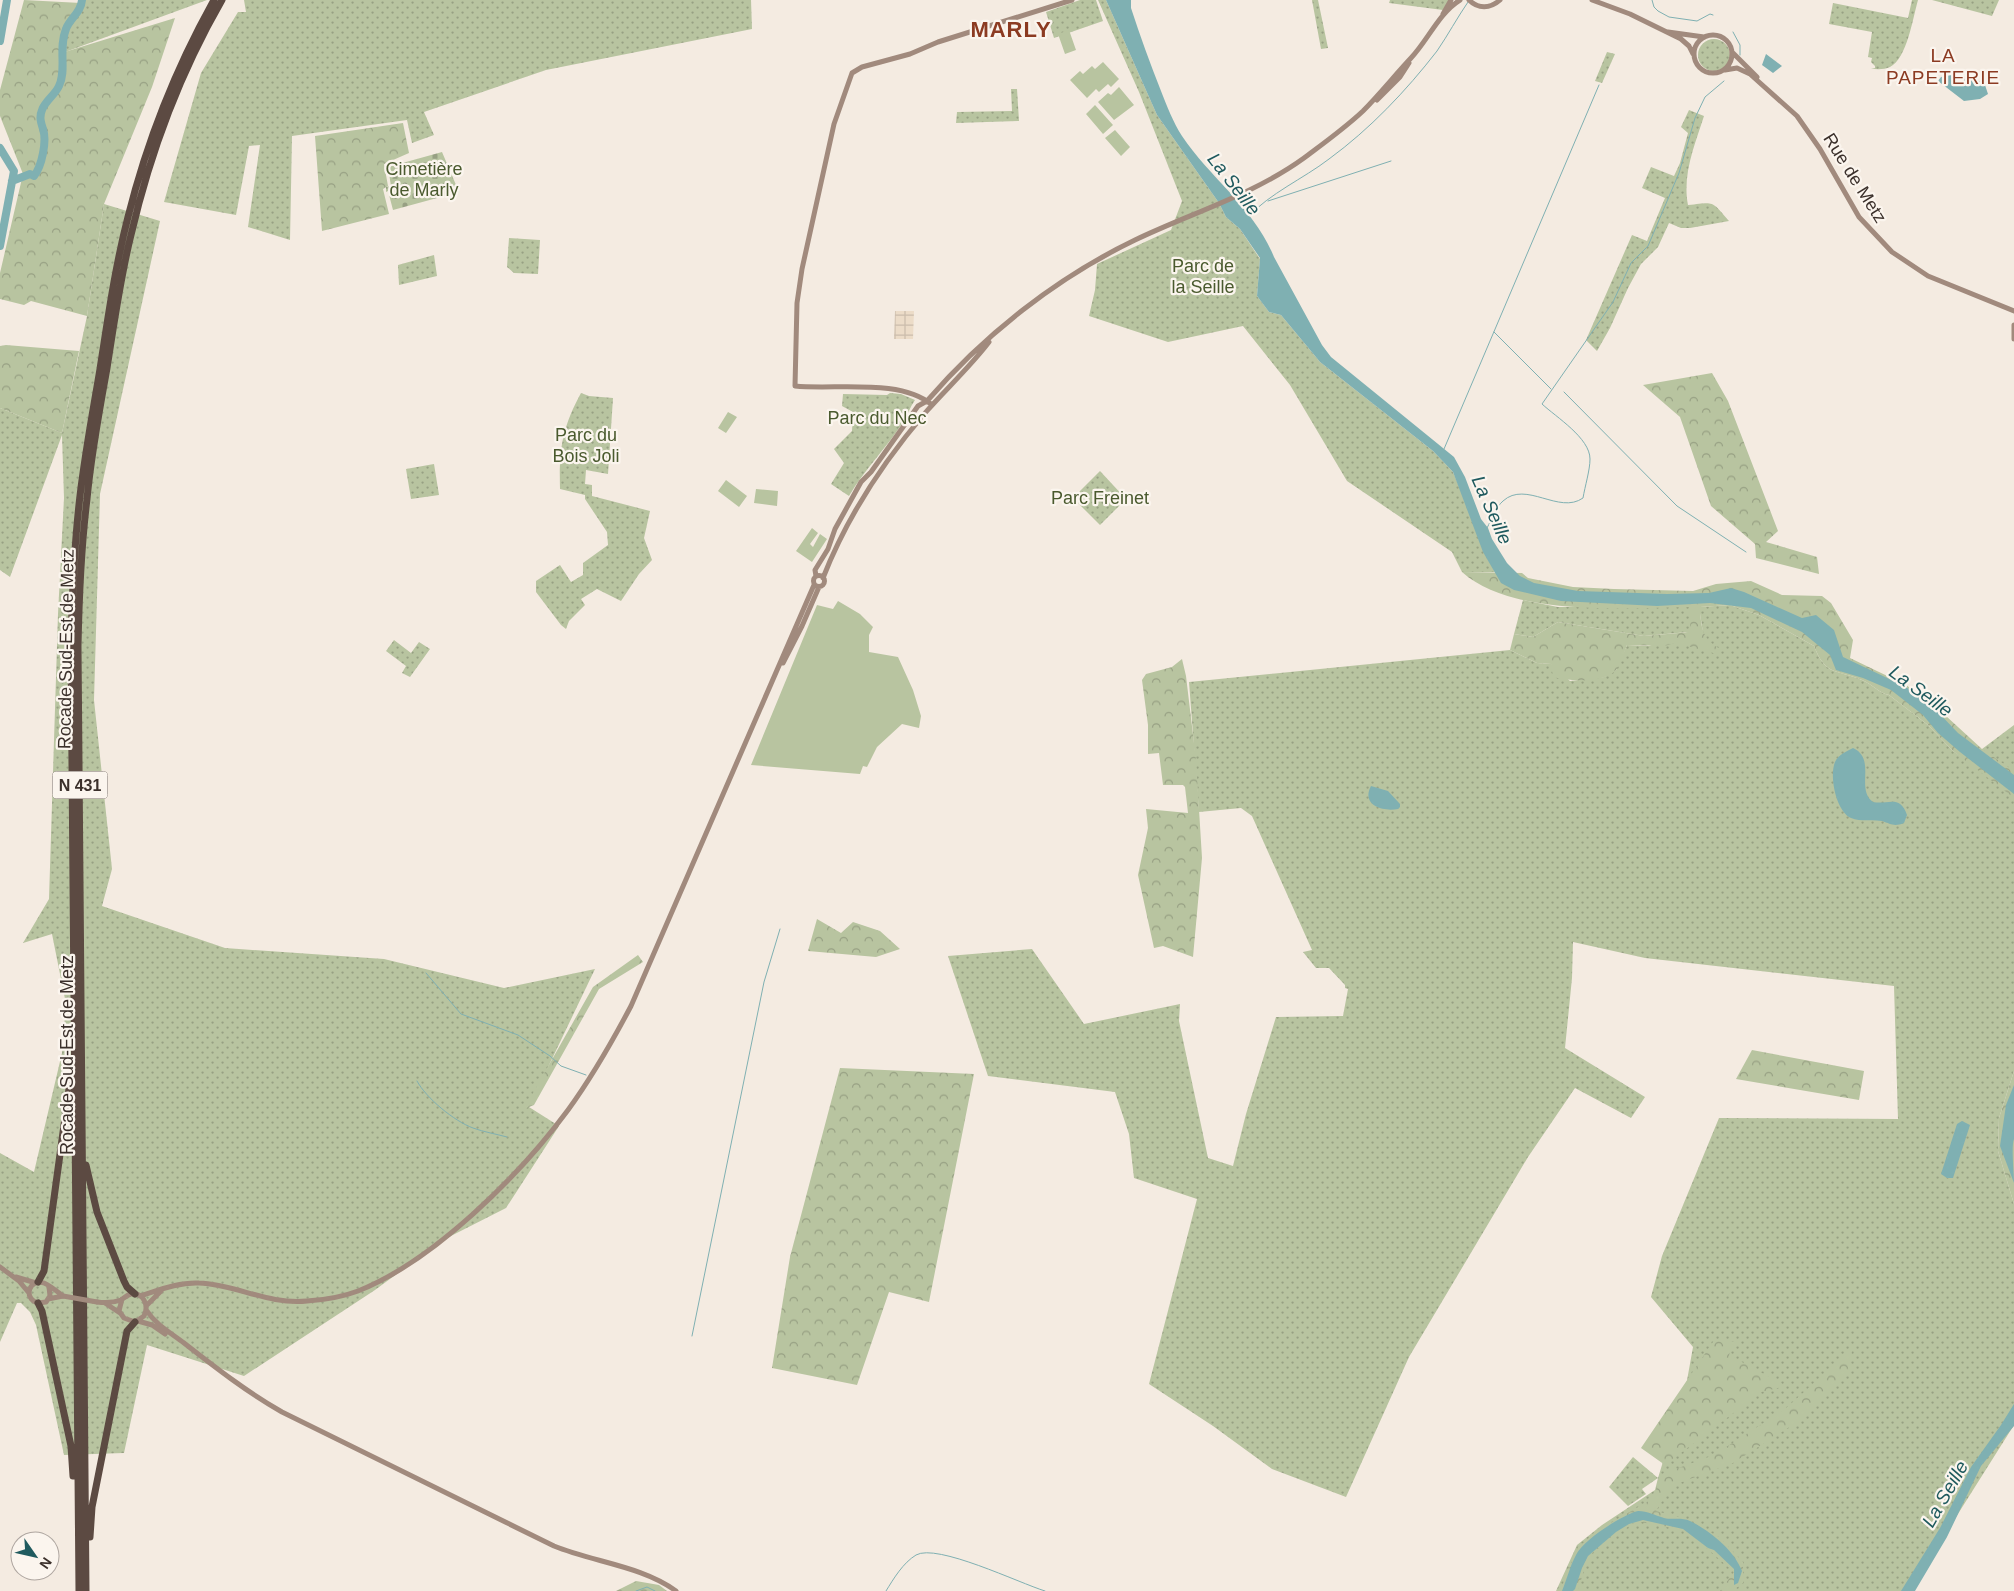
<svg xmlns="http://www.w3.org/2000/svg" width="2014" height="1591" font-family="Helvetica,sans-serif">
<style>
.green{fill:url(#green-dots)}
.forest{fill:url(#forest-crowns)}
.cemetery{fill:url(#cemetery-stones)}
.pitch{fill:#b8c4a0}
.plaza{fill:url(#plaza-grid)}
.water{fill:#7fb0b2}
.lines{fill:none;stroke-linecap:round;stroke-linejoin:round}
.stream{stroke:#7fb0b2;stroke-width:1}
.river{stroke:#7fb0b2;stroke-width:8}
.secondary{stroke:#a18a7d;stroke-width:5}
.highway{stroke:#5c4a42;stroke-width:7}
.secondary-bridge{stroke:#a18a7d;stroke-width:5}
.labels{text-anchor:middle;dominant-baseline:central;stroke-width:4.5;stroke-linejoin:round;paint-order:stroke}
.shield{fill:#fbf5ee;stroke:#756b66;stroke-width:1}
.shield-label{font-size:16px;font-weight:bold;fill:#3b302b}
.park-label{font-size:18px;fill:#4a5a2e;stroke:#fbf5ee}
.street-label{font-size:18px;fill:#3b302b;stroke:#fbf5ee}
.neighbourhood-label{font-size:19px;letter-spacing:1px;fill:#8c3b22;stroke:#fbf5ee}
.water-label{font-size:19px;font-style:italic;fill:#1f5a5e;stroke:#fbf5ee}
.district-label{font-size:22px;font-weight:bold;letter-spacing:1px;fill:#8c3b22;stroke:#fbf5ee}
</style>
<defs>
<pattern id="green-dots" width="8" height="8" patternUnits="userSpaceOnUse" patternTransform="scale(1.25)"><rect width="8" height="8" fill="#b8c4a0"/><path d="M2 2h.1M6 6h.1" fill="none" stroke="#97a083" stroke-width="1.8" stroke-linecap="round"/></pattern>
<pattern id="forest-crowns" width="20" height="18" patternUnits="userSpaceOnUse" patternTransform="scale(1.25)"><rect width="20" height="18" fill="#b8c4a0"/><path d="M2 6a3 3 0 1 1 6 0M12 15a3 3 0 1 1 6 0" fill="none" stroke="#97a083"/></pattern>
<pattern id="cemetery-stones" width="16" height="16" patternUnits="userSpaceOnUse" patternTransform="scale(1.25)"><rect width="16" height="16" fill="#b8c4a0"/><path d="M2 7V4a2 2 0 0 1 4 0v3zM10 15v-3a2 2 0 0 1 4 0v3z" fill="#97a083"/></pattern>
<pattern id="plaza-grid" width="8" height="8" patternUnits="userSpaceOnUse" patternTransform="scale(1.25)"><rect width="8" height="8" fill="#ecdcc8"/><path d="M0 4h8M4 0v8" fill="none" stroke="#cbbdac"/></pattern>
</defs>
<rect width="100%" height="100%" fill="#f4ebe1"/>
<path class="green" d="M83 0H207L57 55Z
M244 0H751L752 29 546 70 424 112 434 135 412 143 407 120 292 136 290 240 248 227 260 145 249 146 236 215 164 202 201 73 238 12H246Z
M1080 0H1096L1103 21 1054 38 1046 12Z
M1098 0H1106L1157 115 1219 203 1226 217 1240 229 1260 259 1257 296 1269 312 1281 315 1320 362 1433 451 1453 472 1495 572H1462L1452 552 1347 481 1290 385 1243 326 1168 342 1089 316 1095 290 1097 264 1171 230 1182 201 1139 92Z
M1312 0H1318L1328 48 1321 49Z
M1390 0H1449L1443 10 1389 3Z
M1912 0H1918C1913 17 1907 59 1890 67 1884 70 1877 69 1871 69L1875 68V66L1871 62 1872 58 1868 57 1872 32 1829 24 1833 3 1908 18Z
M1932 0H1999L1992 16Z
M1698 55a16 16 0 1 1 32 0a16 16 0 1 1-32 0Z
M1607 52 1615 54 1602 83 1595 81Z
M1011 89H1017L1019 121 956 123 957 112 1012 111Z
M1689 110 1704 116C1695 144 1682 175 1688 205 1715 202 1711 200 1729 221L1690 228H1681L1669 223 1658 247 1641 264 1628 288 1610 328 1597 351 1586 340 1632 235 1647 241 1665 198 1642 188 1651 167 1674 176 1680 163 1688 133 1681 127Z
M104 204 160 221 100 494 94 700 112 869 102 906 225 948 384 959 504 988 595 969 529 1107 559 1126 506 1208 443 1240 375 1290 244 1376 147 1345 124 1453 64 1455 36 1325 30 1312 21 1303H17L0 1342V1153L34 1172 62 1053 66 1004 52 934 23 943 49 899 58 614 64 498 62 435 10 577 0 570V408L62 433 87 316Z
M509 238 540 240 538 274 514 273 507 267Z
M434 255 437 276 399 285 398 265Z
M581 393 589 396 613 398 608 474 586 470 585 484 592 485V496L650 511 644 538 652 560 639 574 621 601 597 589 581 599 585 605 569 621 566 629 561 625 536 592V581L560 565 571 582 583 575V563L608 545 607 532 585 499V495L560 489C559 449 562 428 581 393Z
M890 393 901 394 915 400C910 407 908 414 904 421 887 447 865 469 849 496L831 484 844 463 834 449 852 431 853 412 842 406 843 394 887 395Z
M434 464 439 495 411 499 406 469Z
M1100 471 1126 499 1100 525 1073 498Z
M1523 600 1558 607H1691L1703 633 1699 607 1730 605 1759 615 1814 646C1826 677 1837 669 1862 680 1872 684 1879 693 1889 695L1928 725 1953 751 1965 759 1982 749 2014 725V1071L1999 1118 1998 1151 2014 1204V1425L1956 1517 1914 1591H1556L1577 1545 1602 1525 1655 1490 1658 1478 1642 1489 1646 1494 1628 1506 1609 1487 1633 1457 1658 1478 1686 1386 1693 1347 1651 1297 1662 1256 1719 1118 1898 1119 1894 986 1645 958 1573 942 1572 978 1565 1048 1645 1097 1631 1118 1575 1088 1528 1157 1409 1357 1346 1497 1272 1469 1213 1426 1149 1384 1197 1199 1134 1178 1129 1134 1115 1092 988 1076 948 956 1032 949 1084 1024 1180 1004 1179 1021 1208 1158 1233 1166 1246 1114 1276 1017 1343 1016 1348 989 1345 988V985L1329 968H1316L1303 952 1312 950 1252 816 1241 808 1199 812 1189 682 1510 650 1537 663 1551 664 1570 681 1604 677 1616 670 1627 645 1649 646 1688 632 1644 636 1558 622 1533 637 1514 634Z
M394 640 411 653 419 642 430 649 410 677 402 673 406 666 386 651Z"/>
<path class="forest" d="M24 0 81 3 58 54 175 18 152 87 104 204 87 316 31 301 24 305 0 299V273L23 174 0 116V90Z
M403 123 409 153 384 164 388 186 383 189 389 214 322 231 315 136Z
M6 345 79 351 62 433 0 408V346Z
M1712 373 1728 401 1778 531 1766 542 1817 557 1819 574 1756 558 1755 544 1711 506 1680 417 1643 385Z
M1462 572 1522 573 1528 578 1573 587 1614 589 1693 591 1716 584 1751 581 1782 595 1822 596 1831 603 1853 640 1850 658 1906 685 1934 705 1982 749 2014 771V798L1953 751 1928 725 1889 695C1879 693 1872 684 1862 680 1837 669 1826 677 1814 646L1759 615 1730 605 1700 607C1701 628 1702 641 1723 650L1717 654 1676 643 1664 646 1627 645C1624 652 1621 666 1615 671 1601 684 1570 681 1553 677L1551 664 1537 663 1510 650 1514 634 1533 637 1558 622 1644 636 1690 632 1691 607C1626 608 1512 617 1462 572Z
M1182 659 1186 676 1196 760 1202 858 1193 957 1163 946 1154 948 1138 875 1148 828 1146 809 1188 813 1185 787 1183 785H1163L1159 753 1148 754V725L1142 680 1146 674 1172 667Z
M817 919 841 933 853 922 880 931 900 949 876 957 808 951Z
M638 955 643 962 599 989 534 1105 524 1109 593 987Z
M1752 1050 1864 1071 1859 1100 1736 1079Z
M840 1068 974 1074 929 1302 889 1292 857 1385 772 1368 790 1257Z
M2014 1071V1204L1998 1151 1999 1118Z
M1715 1339 1735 1342 1729 1355 1786 1386 1761 1392 1665 1465 1641 1448Z
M1852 1349 1849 1372 1802 1419 1733 1463 1671 1486 1656 1511 1686 1519 1719 1537 1743 1562V1583L1732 1591H1720L1734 1572 1687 1531 1636 1521 1593 1552 1585 1566 1578 1591H1560L1578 1547 1602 1528 1652 1499 1662 1474 1714 1455 1785 1409Z
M636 1581 659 1585 667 1591H616Z"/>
<path class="cemetery" d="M442 152 459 192 393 210 388 191 386 192V187L391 186 388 167Z"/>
<path class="pitch" d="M1069 30 1076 50 1065 54 1058 34Z
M1103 62 1119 79 1111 87 1108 84 1099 92 1096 89 1087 98 1070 80 1080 71 1083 74 1092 66 1095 69Z
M1119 87 1134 105 1114 120 1098 102 1108 93 1111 95Z
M1095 105 1113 125 1103 134 1086 114Z
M1115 130 1130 147 1121 156 1105 138Z
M728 412 737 417 726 433 718 428Z
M726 480 747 496 739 507 718 491Z
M756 489 778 491 777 506 754 503Z
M812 528 818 533 810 544 813 547 820 534 827 539 812 562 796 551Z
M838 601 860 614 873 627 869 635V652L898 657 913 690 921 716 919 728 902 724 877 747 867 767 863 766 860 774 751 765 817 605 833 609Z"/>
<path class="plaza" d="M895 311H914L913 339H894Z"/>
<path class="water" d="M1106 0H1131V8C1140 36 1150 63 1161 91 1167 106 1173 122 1182 136 1210 178 1255 209 1274 257L1322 345 1331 357 1454 457 1465 477 1481 519 1488 528 1492 539 1507 563 1520 576 1534 583 1578 591 1667 594 1709 593 1731 588 1744 592 1802 618 1816 615 1834 630 1843 657 1906 687 1934 708 1958 733 2014 775V794L1960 752 1938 733 1923 715 1891 690 1863 678 1836 670 1830 655 1802 632 1751 608 1710 603 1657 606 1561 601 1514 590 1501 583 1483 552 1453 472 1433 451 1320 362 1281 315 1269 312 1257 296 1260 258 1240 229 1226 217 1219 203 1157 115Z
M1766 54 1782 66 1773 73 1762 65Z
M1952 75 1975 78 1985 85 1988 94 1980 99 1964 101 1938 81 1941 77Z
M1853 748C1877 759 1855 789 1873 802 1888 805 1900 794 1907 815L1904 823C1894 827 1891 824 1882 821 1872 819 1861 822 1851 818 1836 811 1829 776 1835 762 1838 755 1847 751 1853 748Z
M1371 786 1388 791 1400 804V807L1398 809C1382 812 1361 805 1371 786Z
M2014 1085V1139C2011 1146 2014 1173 2014 1183L2000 1146 2006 1105Z
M1962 1121 1970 1125 1953 1178H1947L1941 1174 1957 1124Z
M2014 1404V1426L1981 1466 1947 1537 1915 1591H1901L1940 1528 1971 1467 2001 1425Z
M1638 1511C1648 1511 1654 1515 1664 1518 1672 1520 1682 1517 1690 1521 1710 1531 1734 1550 1742 1571L1738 1583 1734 1585V1569L1714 1550 1708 1548 1683 1529 1643 1520 1629 1524 1616 1532 1588 1556 1582 1568 1575 1589 1573 1591H1562C1567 1579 1570 1566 1576 1555 1583 1540 1622 1515 1638 1511Z"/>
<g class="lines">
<path class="stream" d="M1652 0 1654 7 1658 11 1669 17 1697 21 1710 14 1713 15
M1733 32 1740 45V55
M1268 201 1391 161
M1248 217C1270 193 1303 179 1329 159 1370 129 1406 91 1437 51 1448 35 1457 18 1468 2
M1494 332 1551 389
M1564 392 1677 506 1746 552
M1444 449 1599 85
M1487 528C1492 519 1495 508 1503 501 1526 480 1559 515 1583 498 1585 486 1590 470 1590 459 1590 438 1556 417 1542 404L1613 302 1631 263 1648 246 1679 173 1695 118 1705 97 1724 81
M426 973 461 1014 518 1035 550 1056 561 1066 586 1075
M417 1081C426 1098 454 1121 473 1128 484 1132 496 1134 507 1137
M692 1336 764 982 780 929
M636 1591 647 1587 655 1591
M886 1591C894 1578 903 1563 916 1555 937 1543 1019 1583 1045 1591"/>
<path class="river" d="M0 41 7 0
M0 148 14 171 0 246
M12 181 30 174 34 176C42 166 47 141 43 129 41 123 39 117 42 110 45 101 55 95 59 86 67 70 58 49 66 29 70 18 81 13 82 0"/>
<path class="secondary" d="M1469 0C1478 9 1490 9 1500 0
M1592 0 1630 14 1681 39 1689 46 1693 54
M1443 14 1451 0
M1668 32 1704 37
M1694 54a19 19 0 1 1 38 0a19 19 0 1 1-38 0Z
M1733 53 1757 77
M1725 70 1737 68 1750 74 1797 116 1820 149 1859 217 1892 252 1928 276 2014 311
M1377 100 1400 77 1409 63
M2014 325V339
M932 405C901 378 835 390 795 386L797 303 802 269 834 124 852 73 862 67 910 54 938 42 1072 0
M813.5 581a5.5 5.5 0 1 1 11 0a5.5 5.5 0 1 1-11 0Z
M816 576 815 570 828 549 835 529 861 482 871 472 918 406 927 401C984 335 1056 278 1135 240 1191 213 1253 195 1304 158 1324 143 1345 128 1363 111 1380 94 1395 75 1411 58 1428 40 1439 13 1460 0
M823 578C846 519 884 461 925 413 946 389 970 367 989 342
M783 663 802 626 819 587
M0 1267 19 1281 29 1293
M16 1277 36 1283
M49 1287 50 1296 46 1302 38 1303C22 1298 30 1278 44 1283 49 1285 58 1292 63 1296
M140 1296C159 1290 179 1282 199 1283 235 1284 268 1305 307 1301 324 1300 342 1297 358 1291 434 1261 520 1175 568 1110 592 1077 612 1042 631 1006L814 585
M48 1299 63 1296
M97 1302C105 1303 113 1303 121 1300 124 1298 127 1295 131 1294 144 1292 149 1306 144 1316L135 1322 124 1318 119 1311 122 1299
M105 1303 120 1313
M147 1305 161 1291
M147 1311C156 1325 171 1333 184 1343 216 1368 247 1392 282 1412L554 1546C593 1562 642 1566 676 1591
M138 1321 152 1325 165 1334"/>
<path class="highway" d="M86 1165 97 1212 124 1281 127 1287 135 1294
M38 1282 44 1271 71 1074
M38 1303 42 1311 71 1446 73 1476
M90 1537 92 1507 127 1331 135 1322
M79 1591 71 647C72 596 74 546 80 496 85 453 93 411 100 369 108 318 115 267 128 217 147 141 176 68 214 0
M86 1591 78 646C79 597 81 548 87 499 91 455 99 412 107 368 114 324 120 279 131 235 150 153 180 73 222 0"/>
<path class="secondary-bridge" d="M63 1296 97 1302"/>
</g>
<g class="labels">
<rect class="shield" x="52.5" y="771.5" width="55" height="27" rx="4"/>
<g class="shield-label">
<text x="80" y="785">N 431</text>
</g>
<g class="park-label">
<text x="424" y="169">Cimetière<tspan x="424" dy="21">de Marly</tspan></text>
<text x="1203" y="266">Parc de<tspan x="1203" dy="21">la Seille</tspan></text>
<text x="877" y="418">Parc du Nec</text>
<text x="586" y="435">Parc du<tspan x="586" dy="21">Bois Joli</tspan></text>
<text x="1100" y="498">Parc Freinet</text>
</g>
<g class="street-label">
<text transform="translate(1855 178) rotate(58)">Rue de Metz</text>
<text transform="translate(66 649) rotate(-89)">Rocade Sud-Est de Metz</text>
<text transform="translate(67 1055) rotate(-90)">Rocade Sud-Est de Metz</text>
</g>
<g class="neighbourhood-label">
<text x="1943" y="55">LA<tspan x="1943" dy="22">PAPETERIE</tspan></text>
</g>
<g class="water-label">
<text transform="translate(1234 184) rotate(52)">La Seille</text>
<text transform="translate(1492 510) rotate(66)">La Seille</text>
<text transform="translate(1921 691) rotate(36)">La Seille</text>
<text transform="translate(1945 1494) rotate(-60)">La Seille</text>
</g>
<g class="district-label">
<text x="1011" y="29">MARLY</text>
</g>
</g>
<g transform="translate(35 1556) rotate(124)"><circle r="24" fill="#fbf5ee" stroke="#aea6a0"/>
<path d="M0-4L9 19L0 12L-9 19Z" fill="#1f5a5e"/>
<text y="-8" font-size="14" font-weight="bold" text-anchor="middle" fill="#3b302b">N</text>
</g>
</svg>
